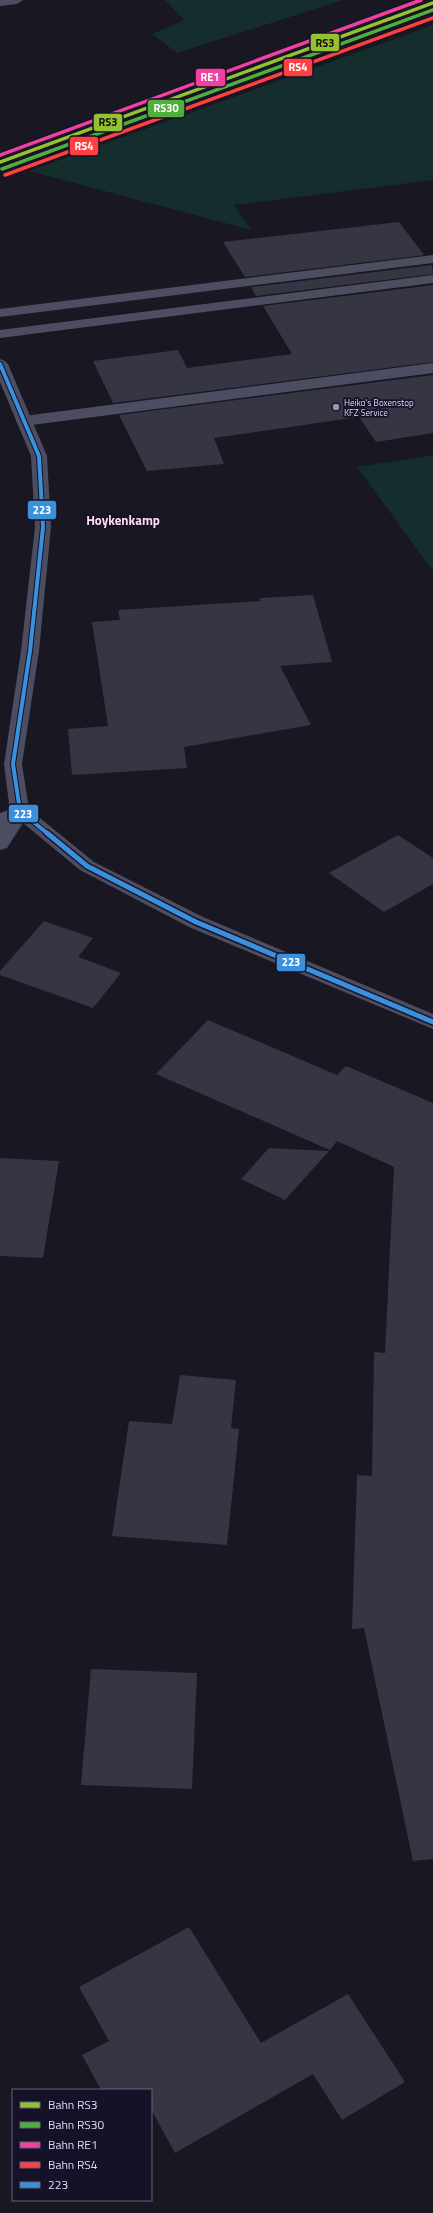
<svg xmlns="http://www.w3.org/2000/svg" width="433" height="2213" font-family="'Titillium Web',sans-serif">
<style>
.green{fill:#152d2d}
.building{fill:#363544}
.lines{fill:none;stroke-linecap:round;stroke-linejoin:round}
.lane{fill:#4d4d62;fill-rule:evenodd}
.street{fill:#4d4d62;fill-rule:evenodd}
.bus-1-far1-casing{stroke:#151227;stroke-width:6}
.bus-1-casing{stroke:#151227;stroke-width:8}
.bus-1-far1{stroke:#3a90db;stroke-width:4}
.bus-1{stroke:#3a90db;stroke-width:5}
.rail-1-casing{stroke:#151227;stroke-width:5.5}
.rail-2-casing{stroke:#151227;stroke-width:5.5}
.rail-3-casing{stroke:#151227;stroke-width:5.5}
.rail-4-casing{stroke:#151227;stroke-width:5.5}
.rail-1{stroke:#94c12f;stroke-width:3.5}
.rail-2{stroke:#50ae3d;stroke-width:3.5}
.rail-3{stroke:#f240a1;stroke-width:3.5}
.rail-4{stroke:#ff4040;stroke-width:3.5}
.poi-dot{fill:#9896b0;stroke:#151227;stroke-width:1.5}
.labels{text-anchor:middle;dominant-baseline:central;stroke-width:3.5;stroke-linejoin:round;paint-order:stroke}
.far-poi-label{font-size:9px;fill:#dddbfc;stroke:#151227;text-anchor:start}
.far-district-label{font-size:13px;font-weight:bold;fill:#fcddf2;stroke:#151227}
.line-badge{stroke:#151227;stroke-width:1.5}
.badge-label{font-size:11px;text-anchor:middle;font-weight:bold;fill:#fff}
.pale-badge-label{font-size:11px;text-anchor:middle;font-weight:bold;fill:#111}
</style>
<rect width="100%" height="100%" fill="#181722"/>
<path class="green" d="M165 0H343L177 53 152 34 184 20Z
M433 25V180L234 205 251 230 29 171Z
M433 455V571L357 467Z"/>
<path class="building" d="M399 222 424 255 245 277 223 242Z
M432 265 433 274 256 296 251 287Z
M433 285V362L113 403 93 361 178 350 187 368 292 354 263 306Z
M433 375V433L376 442 359 417 214 438 224 464 147 471 119 415Z
M313 595 332 662 280 666 311 725 184 747 187 768 72 775 68 729 108 726 92 622 120 620 118 610 261 601 260 598Z
M398 835 433 858V884L384 912 329 873Z
M44 921 93 938 78 957 121 973 93 1008 0 975V971Z
M208 1020 337 1075 346 1066 433 1103V1859L413 1861 364 1628 352 1629 357 1475 372 1476 374 1352 385 1353 394 1167 337 1141 330 1150 156 1074Z
M269 1148 329 1151 285 1200 241 1179Z
M0 1158 59 1161 43 1258 0 1256Z
M180 1375 236 1380 231 1428 239 1429 227 1545 112 1536 129 1421 172 1424Z
M91 1669 197 1673 192 1789 81 1785Z
M189 1927 261 2043 348 1994 405 2082 342 2120 313 2074 175 2153 151 2109V2090H101L82 2055 109 2041 79 1987Z"/>
<g class="lines">
<path class="lane" d="M433 255V263L0 317V309Z
M433 275V283L0 338V330Z
M433 363V373L24 426 18 424 16 421 18 418 24 416Z
M20 805 27 807 30 811 27 815 0 827V813Z"/>
<path class="street" d="M0 0H23L17 4 0 6Z
M0 359 5 361 8 364 47 456 51 527 39 651 22 764 29 809 94 862 203 917 433 1014V1029L189 927 80 870 23 823 7 848 0 850V828L10 811 4 764 21 651 35 527 31 456 0 382Z"/>
<defs>
<path id="bus-1-far1" d="M0 364 39 456 43 527 30 651 13 764 20 811 48 834"/>
<path id="bus-1" d="M47 833 87 866 196 922 433 1022"/>
</defs>
<use href="#bus-1-far1" class="bus-1-far1-casing"/>
<use href="#bus-1" class="bus-1-casing"/>
<use href="#bus-1-far1" class="bus-1-far1"/>
<use href="#bus-1" class="bus-1"/>
<defs>
<path id="rail-1" d="M0 162 433 3"/>
<path id="rail-2" d="M2 169 433 10"/>
<path id="rail-3" d="M0 155 421 0"/>
<path id="rail-4" d="M5 175 433 18"/>
</defs>
<use href="#rail-1" class="rail-1-casing"/>
<use href="#rail-2" class="rail-2-casing"/>
<use href="#rail-3" class="rail-3-casing"/>
<use href="#rail-4" class="rail-4-casing"/>
<use href="#rail-1" class="rail-1"/>
<use href="#rail-2" class="rail-2"/>
<use href="#rail-3" class="rail-3"/>
<use href="#rail-4" class="rail-4"/>
</g>
<circle class="poi-dot" cx="336" cy="407" r="4"/>
<g class="labels">
<g class="far-poi-label">
<text x="344" y="402">Heiko's Boxenstop<tspan x="344" dy="10">KFZ Service</tspan></text>
</g>
<g class="far-district-label">
<text x="123" y="520">Hoykenkamp</text>
</g>
</g>
<g class="line-badge">
<rect x="310" y="33" width="30" height="19" rx="4" fill="#94c12f"/>
<rect x="283" y="58" width="30" height="19" rx="4" fill="#ff4040"/>
<rect x="195" y="68" width="31" height="19" rx="4" fill="#f240a1"/>
<rect x="147" y="99" width="38" height="19" rx="4" fill="#50ae3d"/>
<rect x="93" y="113" width="30" height="19" rx="4" fill="#94c12f"/>
<rect x="69" y="136" width="30" height="20" rx="4" fill="#ff4040"/>
<rect x="27" y="500" width="30" height="20" rx="4" fill="#3a90db"/>
<rect x="8" y="804" width="31" height="19" rx="4" fill="#3a90db"/>
<rect x="276" y="953" width="30" height="19" rx="4" fill="#3a90db"/>
</g>
<g class="badge-label">
<text x="298" y="71">RS4</text>
<text x="210" y="81">RE1</text>
<text x="166" y="112">RS30</text>
<text x="84" y="150">RS4</text>
<text x="42" y="514">223</text>
<text x="23" y="818">223</text>
<text x="291" y="966">223</text>
</g>
<g class="pale-badge-label">
<text x="325" y="47">RS3</text>
<text x="108" y="126">RS3</text>
</g>
<rect x="12" y="2089" width="140" height="112" fill="#151227" stroke="#65627c"/>
<rect x="20" y="2102" width="20" height="6" fill="#94c12f" stroke="#65627c"/>
<text x="48" y="2109" font-size="12" fill="#dddbfc">Bahn RS3</text>
<rect x="20" y="2122" width="20" height="6" fill="#50ae3d" stroke="#65627c"/>
<text x="48" y="2129" font-size="12" fill="#dddbfc">Bahn RS30</text>
<rect x="20" y="2142" width="20" height="6" fill="#f240a1" stroke="#65627c"/>
<text x="48" y="2149" font-size="12" fill="#dddbfc">Bahn RE1</text>
<rect x="20" y="2162" width="20" height="6" fill="#ff4040" stroke="#65627c"/>
<text x="48" y="2169" font-size="12" fill="#dddbfc">Bahn RS4</text>
<rect x="20" y="2182" width="20" height="6" fill="#3a90db" stroke="#65627c"/>
<text x="48" y="2189" font-size="12" fill="#dddbfc">223</text>
</svg>
